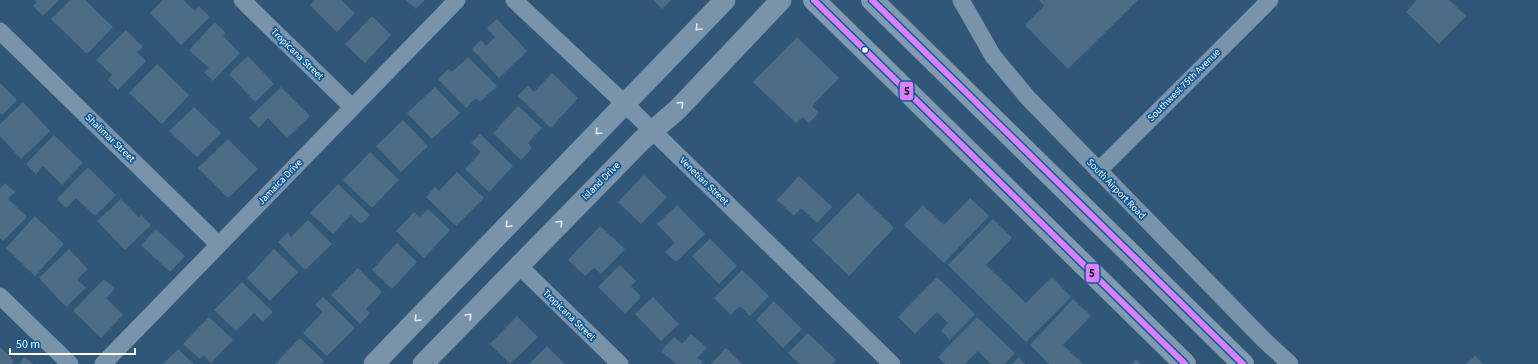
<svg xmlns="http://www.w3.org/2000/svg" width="1538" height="364" font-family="'Source Sans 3',sans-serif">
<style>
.building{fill:#4d6d87}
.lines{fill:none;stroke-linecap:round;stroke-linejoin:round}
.minor{stroke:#7993ab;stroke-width:17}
.tertiary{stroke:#7993ab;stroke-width:21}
.secondary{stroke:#809aaf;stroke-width:22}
.bus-1-casing{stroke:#125996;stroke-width:9}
.bus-1{stroke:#d880ff;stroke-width:6}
.oneway{stroke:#e4e9ee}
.bus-dot{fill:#fff;stroke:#125996;stroke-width:1.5}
.labels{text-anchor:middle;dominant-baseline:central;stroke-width:3.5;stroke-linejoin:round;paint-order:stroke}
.street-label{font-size:10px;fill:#fff;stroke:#125996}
.line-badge{stroke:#125996;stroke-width:1.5}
.pale-badge-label{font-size:11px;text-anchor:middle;font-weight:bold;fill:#111}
</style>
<rect width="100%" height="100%" fill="#305778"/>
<path class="building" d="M35 0H59L43 16 33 6 37 2Z
M70 0H85L113 27 87 54 51 19Z
M163 0H184L194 11 199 6 210 17 181 45 150 13Z
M315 0H341L355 13 337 32 310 5Z
M406 0H425L416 9Z
M653 0H671L662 9Z
M1039 0H1138L1068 69 1025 25 1044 6Z
M1417 0H1449L1466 16 1439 44 1406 12Z
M372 16 391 35 365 63 345 44Z
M497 19 527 51 499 78 472 49 481 40 486 46 495 37 487 28Z
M215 22 226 33 223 36 240 53 213 81 204 72 209 68 189 50Z
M126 30 143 47 137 52 146 61 118 90 108 80 112 75 96 60Z
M797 37 839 78 812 106 819 113 809 123 802 117 796 123 753 82Z
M248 56 274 84 255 102 229 74Z
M468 57 497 86 480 102 476 98 466 108 438 79 448 69 452 72Z
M157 64 189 95 162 124 129 93Z
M552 73 578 98 551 128 518 96 528 85 534 92Z
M0 83 17 100 2 115 0 113Z
M281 87 310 116 287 138 268 118 259 128 249 118Z
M435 87 460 113 432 139 407 113Z
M23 102 50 131 21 159 0 136V124Z
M518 106 542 128 528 143 532 148 521 160 493 133Z
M194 107 221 133 197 157 169 131Z
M403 120 428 146 401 172 376 146Z
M480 134 513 166 489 192 465 169 481 152 471 143Z
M54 135 83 163 62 185 43 166 36 174 26 164Z
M228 139 258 169 228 198 198 168Z
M370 152 399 180 372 208 343 180Z
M88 167 116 195 95 216 76 198 66 208 57 199Z
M457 172 484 198 456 226 426 197 435 187 439 191Z
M644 175 667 197 641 224 618 202Z
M799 176 832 207 817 223 801 208 794 216 777 200Z
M5 183 15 192 8 199 27 217 3 241 0 238V189Z
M338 184 370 215 361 224 351 215 333 234 310 213Z
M858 193 894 228 849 276 812 240Z
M970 198 989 216 944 263 904 225 923 205 944 225Z
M121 199 139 218 141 215 151 225 125 250 97 221Z
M677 205 705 234 676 262 665 252 675 243 657 224Z
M428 209 450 230 424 258 396 231 414 212 420 217Z
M35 216 64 244 35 276 6 248Z
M993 219 1012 238 986 265 1026 303 1052 277 1071 297 1026 342 948 265Z
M308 220 332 244 305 270 278 242 288 232 291 237Z
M600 226 625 249 601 274 594 268 585 276 568 260Z
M156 229 185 256 170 272 141 245Z
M710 239 737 266 719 284 692 256Z
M397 243 417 262 392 289 372 270Z
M69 249 88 269 77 279 86 288 66 307 39 278Z
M274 249 298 272 270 301 247 278Z
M620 265 636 281 631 286 641 297 625 314 598 287Z
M358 268 382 292 366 309 370 313 360 324 331 295Z
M742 270 769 296 750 316 740 306 731 315 714 298Z
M937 277 975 314 950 340 941 331 948 323 937 312 915 334 898 317Z
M104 279 115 289 106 298 123 315 101 338 73 311Z
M242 282 273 312 263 322 254 313 236 331 214 310Z
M323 297 355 328 327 356 303 333 323 312 315 305Z
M653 297 679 324 661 341 635 314Z
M1073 299 1091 316 1063 345 1083 364H1049L1030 345Z
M774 301 802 329 783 348 756 320Z
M517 316 538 337 510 364 490 344Z
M209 317 233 340 211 363 204 355 200 359 183 344Z
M977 317 1015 353 1005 364H991L978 351 965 364H945L938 357Z
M808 333 836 360 832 364H800L788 353Z
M691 334 707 348 697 358 703 362 701 364H676L661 351 674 337 682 344Z
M300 338 324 361 321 364H275Z
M547 346 565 364H529Z
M0 347 14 361 11 364H0Z
M726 348 742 364H711Z
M178 349 194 364H163Z
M1475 356 1483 364H1466Z
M25 357 33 364H19Z
M1018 357 1025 364H1012Z
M1136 359 1141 364H1132Z"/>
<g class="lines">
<path class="minor" d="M242 0 352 107
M514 0 625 104 892 364
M961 0 993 56 1028 98 1263 339 1290 364
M0 31 219 245
M1098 171 1270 0
M518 265 620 364
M0 296 70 364
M103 364 457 0"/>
<path class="tertiary" d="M374 364 725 0
M423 364 642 140 678 109 781 0"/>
<path class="secondary" d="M814 0 1185 364
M872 0 1243 364"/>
<defs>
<path id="bus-1" d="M814 0 1185 364
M872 0 1243 364"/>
</defs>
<use href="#bus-1" class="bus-1-casing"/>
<use href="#bus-1" class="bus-1"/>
</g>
<defs><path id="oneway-chevron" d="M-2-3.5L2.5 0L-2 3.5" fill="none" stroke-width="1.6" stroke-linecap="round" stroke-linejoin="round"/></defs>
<g class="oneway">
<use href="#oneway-chevron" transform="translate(698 28) rotate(134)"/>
<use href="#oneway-chevron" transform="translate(681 104) rotate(-46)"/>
<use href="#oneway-chevron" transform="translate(598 132) rotate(134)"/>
<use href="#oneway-chevron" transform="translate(560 223) rotate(-45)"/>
<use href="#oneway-chevron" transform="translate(508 225) rotate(134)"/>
<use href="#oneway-chevron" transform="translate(469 316) rotate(-46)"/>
<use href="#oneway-chevron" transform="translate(417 319) rotate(134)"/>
</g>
<circle class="bus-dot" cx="865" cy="50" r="3.5"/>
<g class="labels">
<g class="street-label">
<text transform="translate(297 54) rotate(44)">Tropicana Street</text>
<text transform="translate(1184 85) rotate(-45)">Southwest 75th Avenue</text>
<text transform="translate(110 138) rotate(44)">Shalimar Street</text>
<text transform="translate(601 181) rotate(-45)">Island Drive</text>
<text transform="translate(704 181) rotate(44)">Venetian Street</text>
<text transform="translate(280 182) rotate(-46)">Jamaica Drive</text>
<text transform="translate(1116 189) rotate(46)">South Airport Road</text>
<text transform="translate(569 315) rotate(44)">Tropicana Street</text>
</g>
</g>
<g class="line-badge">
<rect x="899" y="81" width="15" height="20" rx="4" fill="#d880ff"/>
<rect x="1085" y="263" width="15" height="20" rx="4" fill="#d880ff"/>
</g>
<g class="pale-badge-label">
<text x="907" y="95">5</text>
<text x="1092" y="277">5</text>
</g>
<path d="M10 348v6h125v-6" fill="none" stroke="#ffffff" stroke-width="2"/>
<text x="16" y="348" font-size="12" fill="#ffffff" stroke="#125996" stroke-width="3" paint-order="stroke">50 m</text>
</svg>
